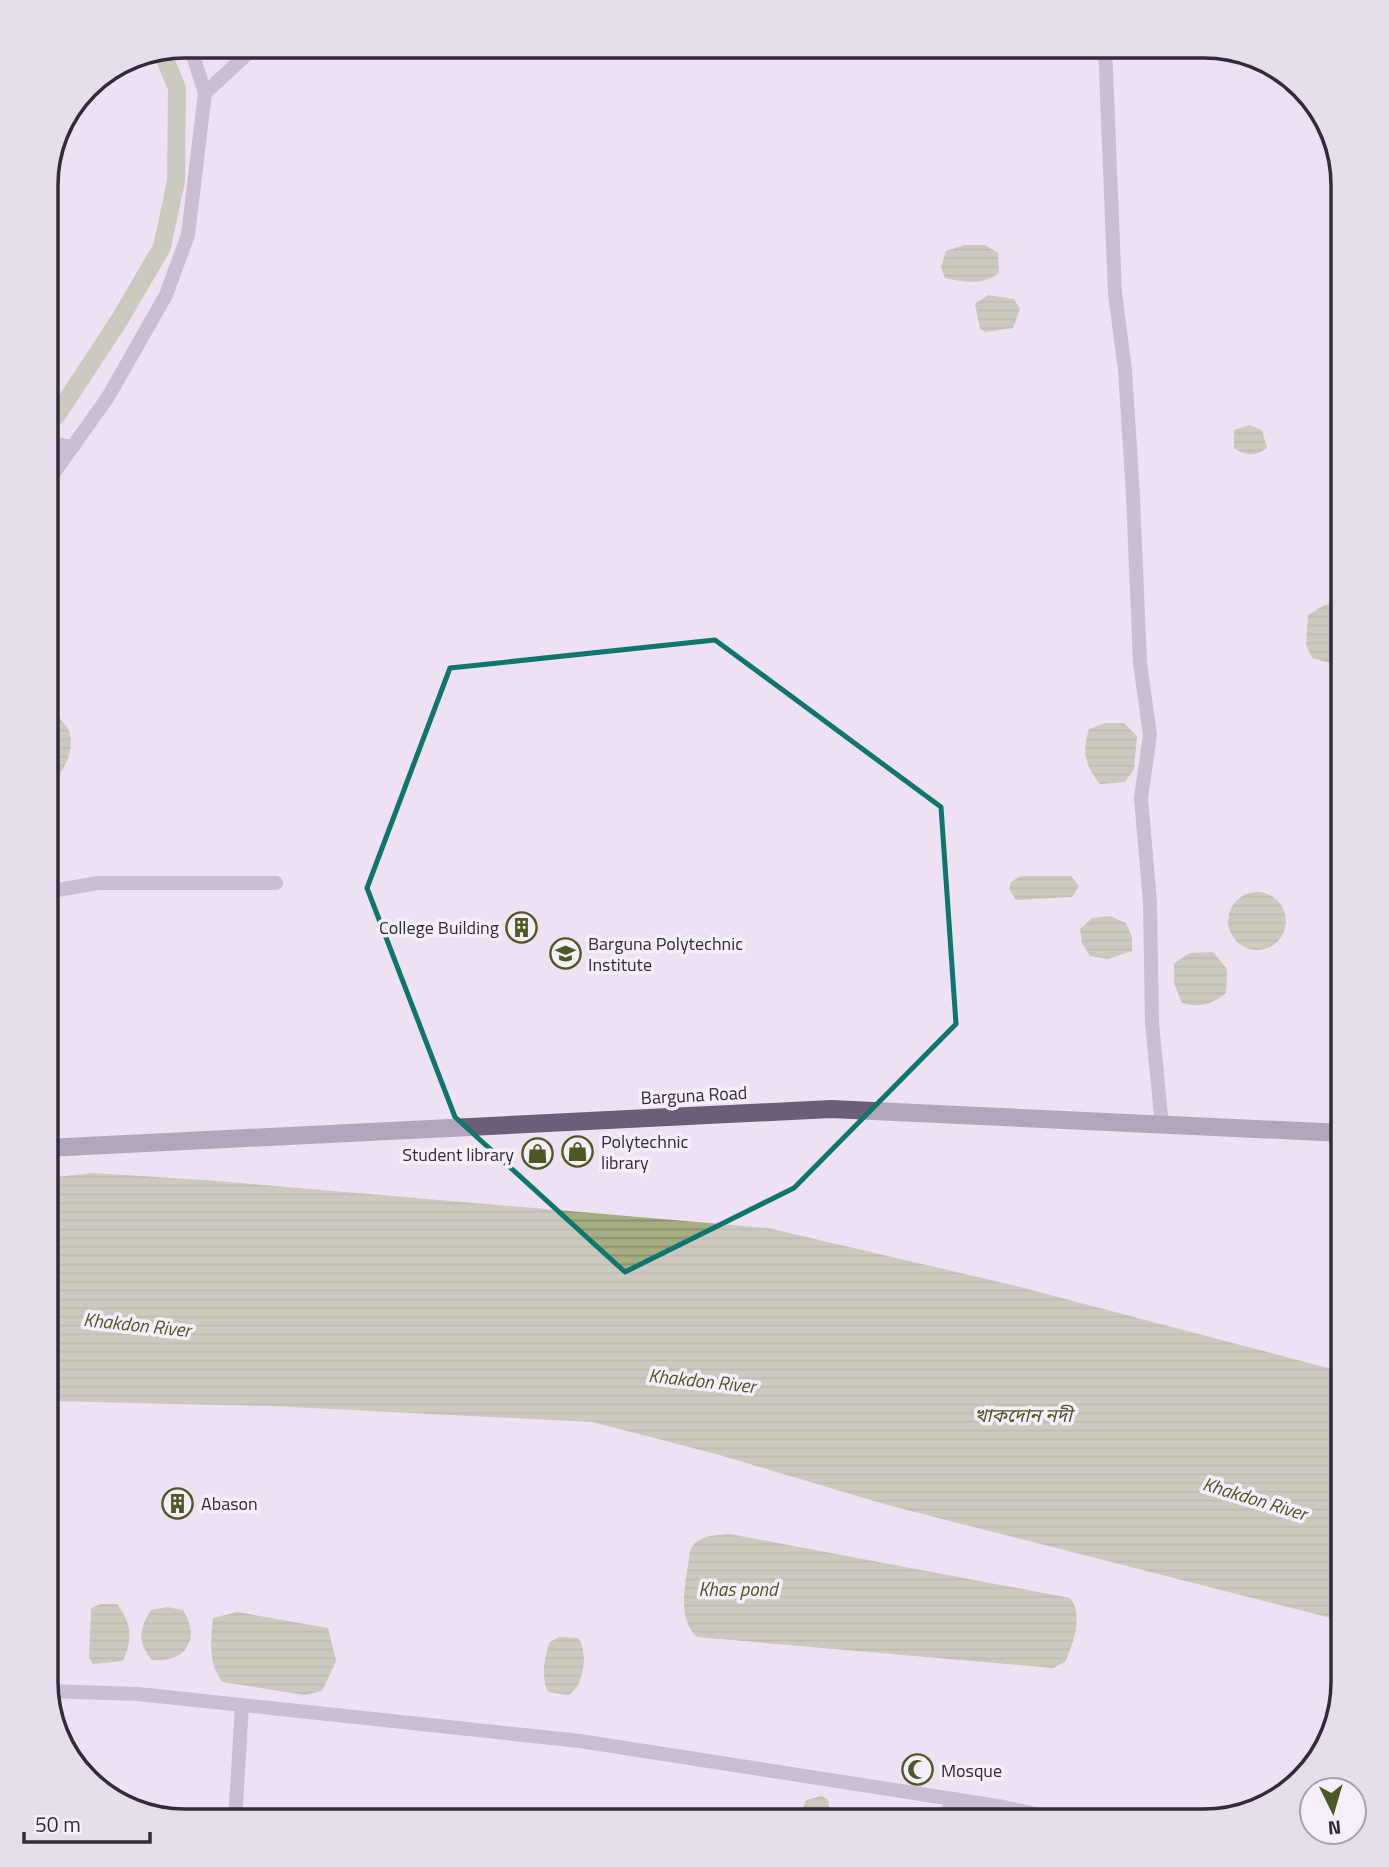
<svg xmlns="http://www.w3.org/2000/svg" width="1389" height="1867" font-family="'Titillium Web','Noto Sans Bengali',sans-serif">
<style>
.water{fill:url(#water-rules)}
.lines{fill:none;stroke-linecap:round;stroke-linejoin:round}
.canal{stroke:#a5ae82;stroke-width:18}
.minor{stroke:#a393ad;stroke-width:14}
.primary{stroke:#6b5e7a;stroke-width:18}
.marked{fill:none;stroke:#0f766e;stroke-width:5;stroke-linejoin:round}
.labels{text-anchor:middle;dominant-baseline:central;stroke-width:7;stroke-linejoin:round;paint-order:stroke}
.poi-label{font-size:18px;fill:#322b39;stroke:#f6eefa;text-anchor:start}
.street-label{font-size:18px;fill:#322b39;stroke:#f6eefa}
.water-label{font-size:19px;font-style:italic;fill:#4d5823;stroke:#f6eefa}
.rim{fill:none;stroke:#322b39;stroke-width:3.5}
</style>
<defs>
<pattern id="water-rules" width="6" height="5" patternUnits="userSpaceOnUse" patternTransform="scale(1.75)"><rect width="6" height="5" fill="#a5ae82"/><path d="M0 2.5h6" fill="none" stroke="#878e6b"/></pattern>
</defs>
<rect width="100%" height="100%" fill="#ede1f2"/>
<path class="water" d="M964 245H985L998 253 999 273C981 286 966 282 945 278L941 267 946 251Z
M988 295 1014 299 1020 309 1013 328 985 332 980 328 975 304Z
M1249 425 1262 430 1267 448C1254 457 1246 456 1234 448V430Z
M1340 603 1343 610V663L1338 665 1312 658 1306 645 1308 615 1325 605Z
M46 712H55C59 718 66 725 69 731 75 749 65 775 48 782Z
M1105 723H1124L1137 736 1134 769 1125 782 1100 784C1085 766 1082 752 1089 729Z
M1021 876H1071L1079 886 1072 897 1016 900 1009 889 1011 882Z
M1228 921a29 29 0 1 1 58 0a29 29 0 1 1-58 0Z
M46 916 56 924 57 936 46 949Z
M1110 916 1126 923 1132 937V951L1108 959 1090 956 1082 943 1080 929 1092 918Z
M1213 952 1227 969 1226 993C1212 1005 1199 1008 1182 1003L1174 983V963L1190 953Z
M93 1173 205 1180 768 1228 1012 1285 1343 1372V1621L891 1506 716 1454 592 1422 272 1406 46 1401V1178Z
M730 1534 1070 1598C1084 1614 1073 1645 1065 1662L1053 1668 697 1637C675 1617 687 1578 690 1551 697 1534 714 1536 730 1534Z
M101 1604H117C132 1624 133 1639 123 1661L93 1664 89 1658 91 1608Z
M167 1607 183 1610C201 1639 186 1663 152 1660 137 1643 139 1628 151 1610Z
M237 1612 328 1628 336 1661 322 1691 305 1695 222 1682C208 1663 211 1641 213 1618Z
M559 1637 578 1638C589 1651 584 1688 568 1695L548 1692C541 1678 544 1656 550 1642Z
M822 1796 828 1800 831 1821H798L806 1800Z"/>
<g class="lines">
<path class="canal" d="M46 427 57 415 120 319 162 247 176 181 177 88 161 50"/>
<path class="minor" d="M1105 46 1115 293 1125 370 1133 496 1140 663 1150 735 1141 798 1150 902 1152 1023 1162 1126
M205 93 256 46
M46 443 73 447
M46 484 108 397 166 295 188 235 205 93 190 46
M46 892 98 883H276
M48 1691 138 1694 580 1741 1004 1807 1068 1821
M235 1821 242 1705
M940 1821 956 1799"/>
<path class="primary" d="M46 1148 831 1109 1343 1133"/>
</g>
<path d="M0 0H1389V1867H0ZM715 640 941 807 956 1024 794 1188 625 1272 455 1117 367 888 450 668Z" fill="#ede1f2" fill-opacity=".55" fill-rule="evenodd"/>
<path class="marked" d="M715 640 941 807 956 1024 794 1188 625 1272 455 1117 367 888 450 668Z"/>
<defs>
<symbol id="building-ring" viewBox="-11 -11 22 22"><circle r="9.5" fill="#f6eefa" stroke="#4d5823" stroke-width="1.5"/><path d="M-4-6H4V6H1V3H-1V6H-4ZM-2.5-4.3h1.7v1.8h-1.7ZM.8-4.3h1.7v1.8H.8ZM-2.5-1h1.7V.8h-1.7ZM.8-1h1.7V.8H.8Z" fill="#4d5823"/></symbol>
<symbol id="university-ring" viewBox="-11 -11 22 22"><circle r="9.5" fill="#f6eefa" stroke="#4d5823" stroke-width="1.5"/><path d="M0-5L7-2L0 1L-7-2ZM-4 1L0 2.5L4 1V4Q0 6-4 4Z" fill="#4d5823"/></symbol>
<symbol id="shop-ring" viewBox="-11 -11 22 22"><circle r="9.5" fill="#f6eefa" stroke="#4d5823" stroke-width="1.5"/><path d="M-5-2.5h2.3a2.7 3.5 0 0 1 5.4 0H5L5.5 6h-11ZM-1.5-2.5h3a1.5 2.3 0 0 0-3 0Z" fill="#4d5823"/></symbol>
<symbol id="mosque-ring" viewBox="-11 -11 22 22"><circle r="9.5" fill="#f6eefa" stroke="#4d5823" stroke-width="1.5"/><path d="M3.5-4.9A6 6 0 1 0 3.5 4.9A5 5 0 1 1 3.5-4.9Z" fill="#4d5823"/></symbol>
</defs>
<g fill-rule="evenodd">
<use href="#building-ring" x="504" y="910" width="35" height="35"/>
<use href="#university-ring" x="548" y="936" width="35" height="35"/>
<use href="#shop-ring" x="560" y="1134" width="35" height="35"/>
<use href="#shop-ring" x="520" y="1136" width="35" height="35"/>
<use href="#building-ring" x="160" y="1486" width="35" height="35"/>
<use href="#mosque-ring" x="900" y="1752" width="35" height="35"/>
</g>
<g class="labels">
<g class="poi-label">
<text x="499" y="927" text-anchor="end">College Building</text>
<text x="588" y="943">Barguna Polytechnic<tspan x="588" dy="21">Institute</tspan></text>
<text x="601" y="1141">Polytechnic<tspan x="601" dy="21">library</tspan></text>
<text x="514" y="1154" text-anchor="end">Student library</text>
<text x="201" y="1503">Abason</text>
<text x="941" y="1770">Mosque</text>
</g>
<g class="street-label">
<text transform="translate(694 1095) rotate(-3)">Barguna Road</text>
</g>
<g class="water-label">
<text transform="translate(137 1324) rotate(6)">Khakdon River</text>
<text transform="translate(702 1380) rotate(6)">Khakdon River</text>
<text x="1023" y="1414">খাকদোন নদী</text>
<text transform="translate(1255 1498) rotate(17)">Khakdon River</text>
<text x="738" y="1588">Khas pond</text>
</g>
</g>
<path d="M0 0H1389V1867H0ZM185 58H1204A127 127 0 0 1 1331 185V1682A127 127 0 0 1 1204 1809H185A127 127 0 0 1 58 1682V185A127 127 0 0 1 185 58Z" fill="#e6deeb" fill-rule="evenodd"/>
<path class="rim" d="M185 58H1204A127 127 0 0 1 1331 185V1682A127 127 0 0 1 1204 1809H185A127 127 0 0 1 58 1682V185A127 127 0 0 1 185 58Z"/>
<g transform="translate(1333 1811) rotate(175)"><circle r="33" fill="#f6eefa" stroke="#a8a0ad" stroke-width="2"/>
<path d="M0-5L12 26L0 18L-12 26Z" fill="#4d5823"/>
<text y="-10" font-size="19" font-weight="bold" text-anchor="middle" fill="#322b39">N</text>
</g>
<path d="M24 1832v10h126v-10" fill="none" stroke="#322b39" stroke-width="3.5"/>
<text x="35" y="1832" font-size="21" fill="#322b39" stroke="#f6eefa" stroke-width="5" paint-order="stroke">50 m</text>
</svg>
